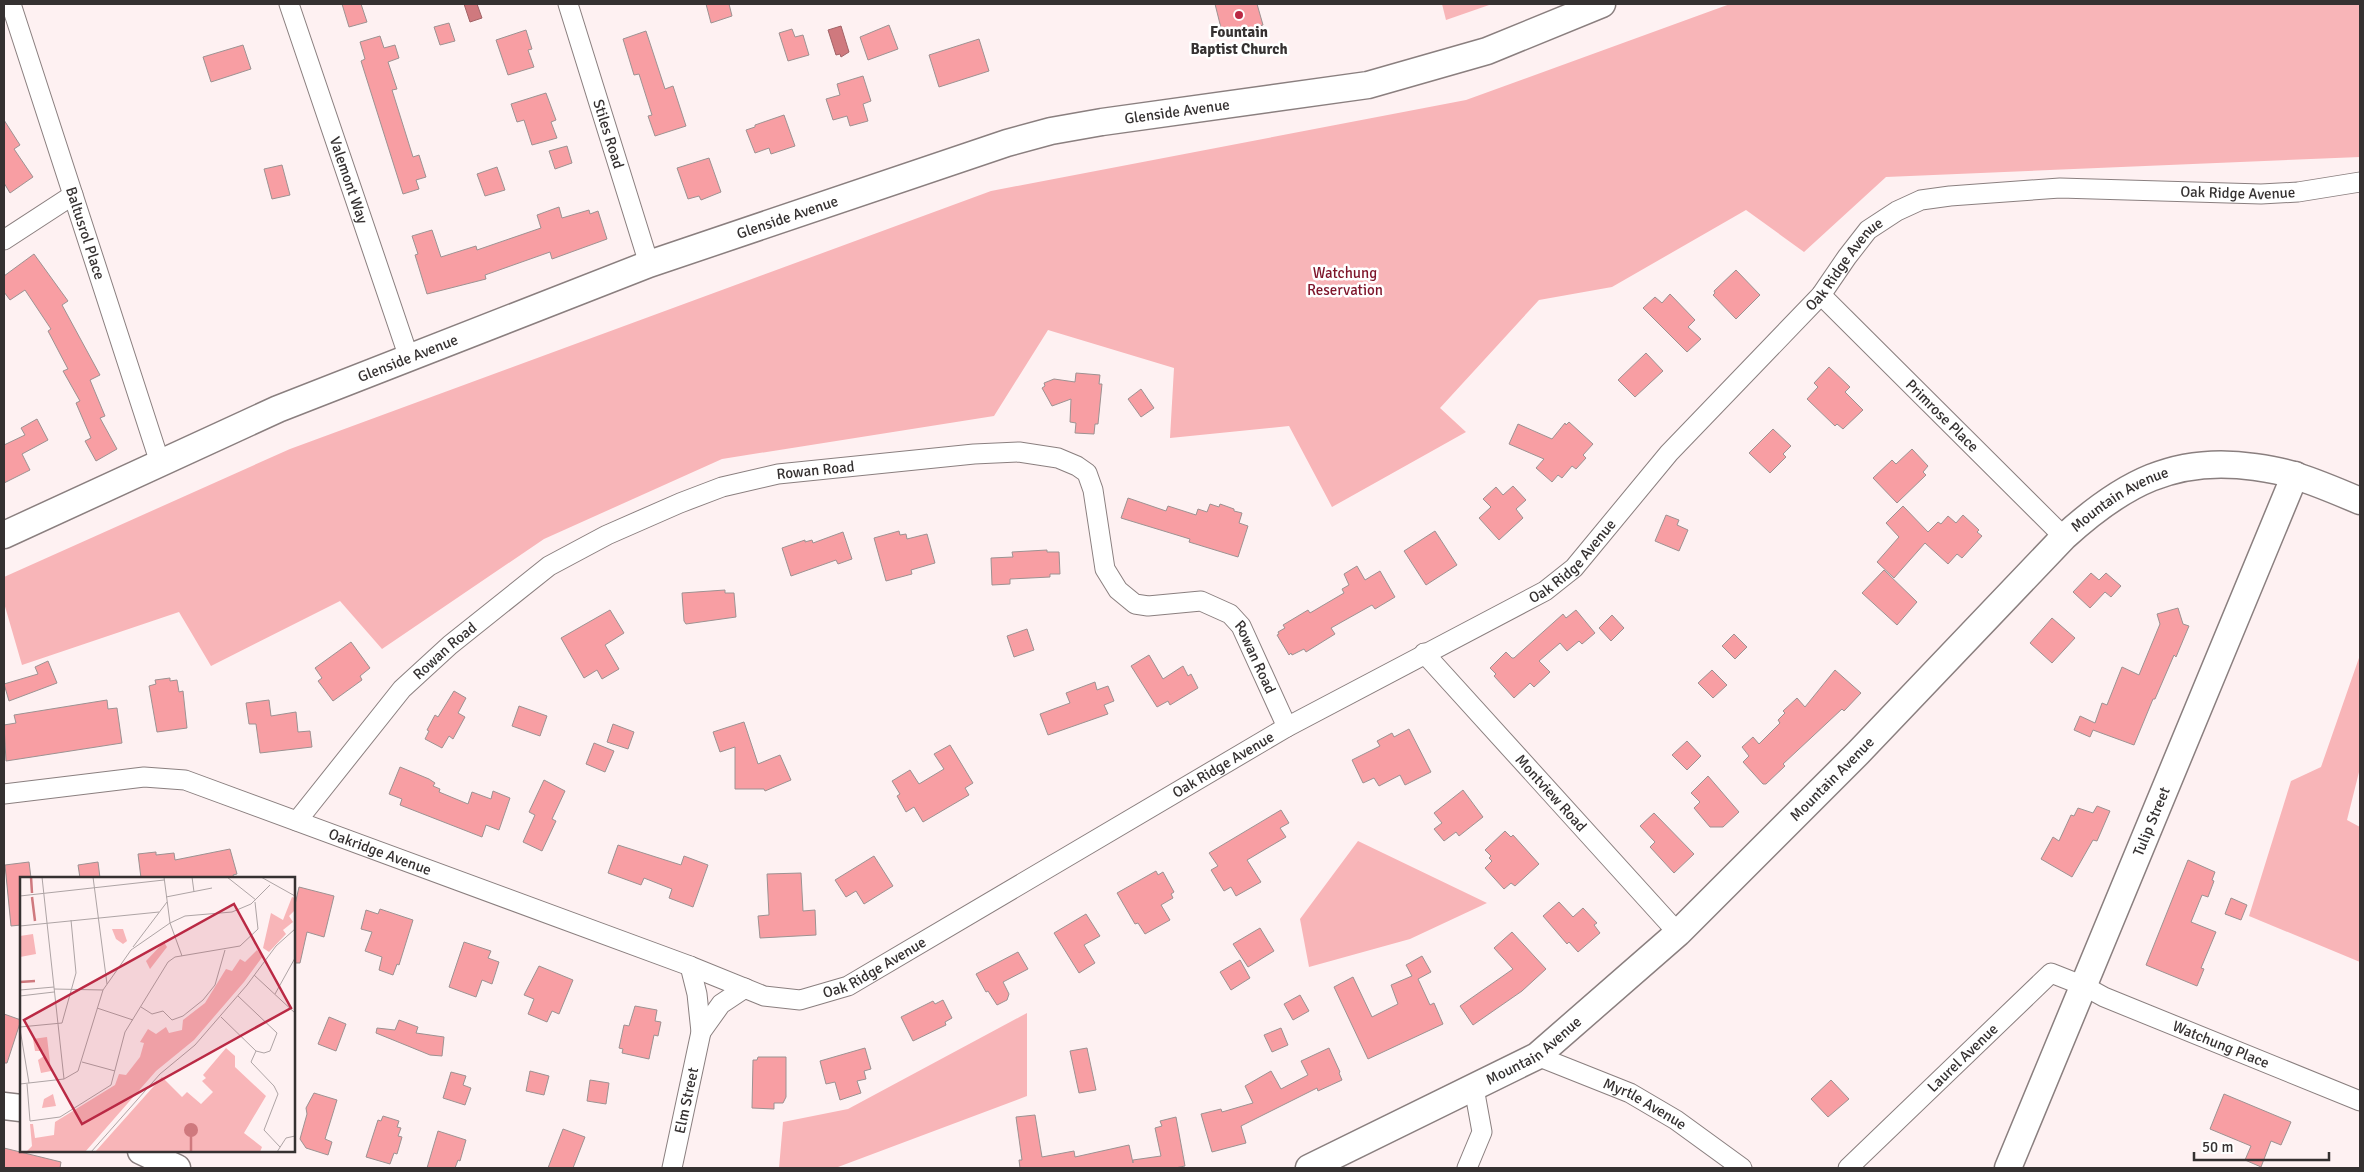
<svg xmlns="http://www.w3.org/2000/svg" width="2364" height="1172" font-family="Signika,sans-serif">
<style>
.green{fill:#f8b5b8}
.water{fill:#cf797e;stroke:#a16367}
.building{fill:#f89ea3;stroke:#9d9292}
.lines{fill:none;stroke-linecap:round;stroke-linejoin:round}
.street-casing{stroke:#8a7f7f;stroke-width:21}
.secondary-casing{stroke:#8a7f7f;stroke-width:29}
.street{stroke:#fff;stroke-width:19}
.secondary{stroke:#fff;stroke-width:26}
.poi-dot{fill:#ba2944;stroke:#fff;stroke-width:2}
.labels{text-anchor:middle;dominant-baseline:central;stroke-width:5;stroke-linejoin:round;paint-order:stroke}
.poi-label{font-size:15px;font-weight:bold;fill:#353131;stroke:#fff}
.street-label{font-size:15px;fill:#353131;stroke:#fff}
.park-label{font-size:15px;fill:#7e152a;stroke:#fff}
.inset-river{fill:none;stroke:#cf797e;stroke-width:2.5}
.inset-road{fill:none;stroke:#aea4a5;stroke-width:1}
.view{fill:#ba2944;fill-opacity:0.15;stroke:#ba2944;stroke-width:2.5}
.inset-edge{fill:none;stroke:#353131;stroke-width:2.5}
</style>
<rect width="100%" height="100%" fill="#fef1f2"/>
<path class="green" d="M1442 4H1492L1446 20Z
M1730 4H2360V157L1886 177 1804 252 1746 210 1612 287 1539 300 1440 408 1466 432 1332 507 1289 426 1170 438 1174 368 1048 330 994 416 722 459 544 539 382 649 340 601 211 666 179 612 22 665 4 603V577L290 449 991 191 1466 100Z
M2360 655V768L2347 820 2360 827V962L2249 916 2291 781 2321 767Z
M1358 841 1487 903 1410 939 1309 967 1300 919Z
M1027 1013V1096L838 1167 779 1168 783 1122 848 1109Z"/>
<path class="water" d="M464 4H477L482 18 470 22Z
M841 26 849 52 841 57 840 54 836 55 828 30Z"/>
<path class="building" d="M342 4H361L367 22 349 27Z
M706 4H729L732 16 711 23Z
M1215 4H1257L1263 25 1223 36Z
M449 23 455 41 440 45 434 27Z
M889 25 898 49 868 60 860 37Z
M792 29 795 37 803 35 809 55 788 61 779 33Z
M526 30 532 49 528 50 534 67 508 75 496 40Z
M646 31 665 89 673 86 686 126 655 136 648 116 652 115 639 74 634 75 623 39Z
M380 36 384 48 395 45 399 58 388 62 397 89 392 90 413 157 419 155 426 177 416 180 419 189 403 194 361 61 365 59 360 42Z
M979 39 989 71 939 87 929 55Z
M243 45 251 69 211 82 203 57Z
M863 76 871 101 863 104 868 121 850 126 847 116 833 120 826 99 840 95 837 84Z
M546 93 556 120 551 122 557 138 532 145 524 120 517 122 511 104Z
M784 115 795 146 771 154 769 148 755 153 746 130 755 127V125Z
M4 120 20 145 14 149 33 177 10 193 4 183Z
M567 146 572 163 555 169 549 151Z
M709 158 721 192 701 200 699 196 688 199 677 168Z
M282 165 290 195 272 199 264 169Z
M497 167 505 190 485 196 477 174Z
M559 207 562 218 589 210 590 214 598 211 607 239 552 259 550 252 485 275 486 279 427 294 415 255 418 254 412 236 432 230 441 257 476 246 477 250 541 228 537 215Z
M34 254 68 301 62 305 100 375 90 380 105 416 100 418 117 449 96 461 85 441 91 438 76 403 80 401 63 371 68 369 48 331 51 329 25 290 10 300 4 292V276Z
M1736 270 1760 295 1736 319 1713 295 1715 293 1714 291Z
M1670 294 1695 320 1688 327 1701 339 1687 352 1643 308 1655 297 1662 303Z
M1646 353 1663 371 1635 397 1618 380Z
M1829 367 1850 387 1845 392 1863 410 1843 429 1837 424 1835 426 1807 399 1818 387 1814 383Z
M1076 373 1100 375 1099 384H1102L1098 424H1095L1094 434 1075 433 1076 423 1070 422 1071 399 1052 406 1042 388 1045 386 1044 383 1054 379 1075 382Z
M1141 389 1154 408 1141 417 1128 399Z
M37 419 48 440 22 454 30 470 4 483V445L25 435 21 428Z
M1569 422 1593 444 1583 455 1586 458 1576 469 1572 466 1562 478 1558 475 1552 482 1536 468 1544 459 1509 444 1518 424 1552 439 1565 423 1566 425Z
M1773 429 1791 446 1783 454 1786 457 1770 473 1749 453Z
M1912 449 1928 466 1923 472 1926 475 1897 503 1873 478 1892 460 1896 464Z
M1513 486 1526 500 1516 509 1523 518 1499 540 1479 518 1491 507 1483 499 1496 487 1503 495Z
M1128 498 1166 511 1168 506 1196 515 1198 509 1207 512 1210 504 1219 507 1220 504 1234 509V511L1242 513 1239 523 1248 526 1238 557 1189 542 1190 539 1121 518Z
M1903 506 1928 532 1938 522 1941 524 1948 516 1956 523 1963 515 1979 530 1977 532 1982 536 1962 558 1957 554 1948 564 1925 543 1894 578 1877 562 1899 537 1886 523Z
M1666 515 1679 520 1677 525 1688 530 1679 551 1655 541Z
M899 531 900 535 906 534 907 539 927 534 935 563 911 570 912 574 886 581 874 538Z
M1435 531 1457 565 1426 585 1404 551Z
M843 532 852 559 838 564 836 560 791 576 782 548 805 540V542L812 540 813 543Z
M1047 550V552H1059L1060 574H1050V577L1010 579V584L992 585 991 558 1013 557 1012 552Z
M1357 566 1365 580 1380 571 1395 597 1375 609 1372 605 1331 628 1335 634 1306 652 1304 649 1292 655 1291 653 1289 655 1277 635 1279 634 1278 632 1285 628 1283 625 1308 610 1310 613 1344 593 1342 589 1349 585 1344 574Z
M1884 570 1917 602 1897 625 1862 593Z
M2091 573 2099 580 2106 573 2121 586 2111 597 2105 592 2090 608 2073 592Z
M725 590V593H734L736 617 686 624 684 621 682 593Z
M2178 608 2183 624 2189 626 2176 657 2174 655 2155 699H2153L2134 745 2093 730 2090 737 2074 730 2080 716 2095 723 2102 703 2107 705 2122 667 2139 675 2160 624 2157 614Z
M610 610 624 633 605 645 619 669 602 679 597 670 584 678 561 638Z
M1576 610 1595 633 1582 644 1579 641 1567 651 1560 643 1539 661 1550 672 1534 687 1530 683 1514 698 1494 676 1496 674 1490 668 1506 652 1512 658H1514L1563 614 1566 618Z
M1612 615 1624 628 1611 641 1599 628Z
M2052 618 2075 638 2052 663 2030 643Z
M1027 629 1034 650 1014 657 1007 636Z
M1734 634 1747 647 1735 659 1722 646Z
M351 642 370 668 360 676 362 680 333 701 318 681 322 678 315 668Z
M1149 655 1163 679 1183 666 1188 676 1191 674 1198 688 1170 705 1168 701 1157 707 1131 666Z
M48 661 57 683 9 701 4 684 38 674 35 667Z
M1712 670 1727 685 1713 698 1698 683Z
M1835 670 1861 693 1844 711 1842 709 1783 764 1785 766 1766 784H1763L1743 762 1749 756 1742 747 1753 737 1759 744 1780 723 1778 720 1785 713 1783 711 1797 698 1805 707Z
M170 678V681L177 680 179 692 183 691 187 728 157 732 149 686 156 684 155 680Z
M1095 682 1097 690 1108 686 1114 701 1104 705 1108 714 1048 735 1040 714 1070 703 1066 693Z
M454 691 466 698 458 713 465 717 453 739 449 736 442 748 425 739 429 731 427 730 435 715 438 717Z
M107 700 108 709 117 708 122 743 6 761 4 725 16 723 14 715Z
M269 700 271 716 296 712 298 732 310 731 312 747 260 753 256 724H249L246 703Z
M519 706 547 716 540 736 512 726Z
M744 722 758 764 780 755 791 780 765 791 764 789H735V747L720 752 713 732Z
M613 724 634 732 628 749 607 742Z
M1409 729 1431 772 1405 785 1400 775 1379 786 1374 778 1363 783 1352 760 1380 746 1377 741 1392 733 1394 737Z
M1687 741 1701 756 1687 770 1672 755Z
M594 743 614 751 605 772 586 764Z
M950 745 973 783 965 788 969 795 923 822 914 807 906 812 897 796 900 794 892 781 910 770 919 784 944 769 934 754Z
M400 767 429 779 435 783 433 786 440 789 439 792 468 804 472 792 491 799 493 791 510 798 499 830 486 825 482 837 400 805 402 799 389 794Z
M1708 776 1739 812 1723 827H1710L1694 808 1700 802 1691 793Z
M544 780 565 791 552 819 556 821 542 851 523 842 535 815 529 812Z
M1463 790 1483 817 1459 836 1456 832 1444 841 1434 829 1442 823 1434 813Z
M2097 806 2110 811 2097 841 2093 840 2072 877 2041 859 2053 837 2059 841 2071 815 2074 816 2078 808 2093 813Z
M1281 810 1289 823 1280 828 1286 837 1247 860 1261 882 1236 896 1231 887 1224 891 1211 870 1218 866 1209 853Z
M1654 813 1694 854 1674 873 1650 847 1655 842 1640 826Z
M1505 831 1511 837 1513 835 1539 864 1515 886 1511 883 1504 889 1485 868 1492 861 1489 858 1491 856 1485 850Z
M618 845 681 865 684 856 708 865 693 907 669 898 672 889 644 878 641 885 608 873Z
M230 849 237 874 233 875 234 878H141L138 854 156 852V855L174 853 175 860Z
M874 856 893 886 864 904 856 891 846 897 835 880Z
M2188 860 2215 872 2212 880 2214 881 2208 897 2202 895 2191 922 2216 932 2201 968 2204 969 2197 986 2146 965Z
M29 862 31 878H21V925L11 926 5 865Z
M98 862 100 878H80L78 865Z
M1156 871 1158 875 1163 872 1174 892 1171 894 1173 898 1161 905 1170 920 1145 934 1138 923 1135 924 1117 893Z
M801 873 803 911 815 910 816 935 760 938 758 916 769 915 767 874Z
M299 887 334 896 324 937 307 932 300 963H294V909Z
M2231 898 2247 905 2241 920 2225 914Z
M1559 902 1573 917 1583 908 1597 923 1594 925 1600 933 1578 952 1569 942 1567 944 1543 916Z
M380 909 413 920 399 965 397 964 393 975 379 970 382 957 365 951 372 932 361 929 366 910 378 914Z
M1086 914 1100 936 1084 945 1095 963 1079 973 1054 933Z
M1260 928 1274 951 1248 967 1233 944Z
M1512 932 1546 969 1522 991 1473 1025 1460 1006 1513 969 1494 948Z
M464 942 491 951 488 958 499 962 492 984 482 980 476 997 449 987Z
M1018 952 1028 969 1003 982 1009 994 1007 1000 997 1005 988 991 986 992 976 974Z
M1422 956 1431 972 1418 979 1430 1005 1434 1003 1443 1024 1368 1059 1334 987 1353 977 1372 1017 1398 1004 1391 985 1412 976 1406 965Z
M1240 960 1250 978 1231 990 1220 972Z
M539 966 573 980 559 1014 552 1011 547 1022 528 1014 534 999 524 995Z
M1300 995 1309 1011 1293 1020 1284 1004Z
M943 1000 952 1018 945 1022 946 1025 913 1041 901 1017 933 1001 935 1004Z
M635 1006 657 1010 655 1021 661 1022 658 1036 654 1035 649 1059 622 1053 623 1049 619 1048 624 1025 629 1026Z
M4 1014 21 1020 7 1063H4Z
M329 1017 346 1024 336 1051 318 1044Z
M399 1020 418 1027 416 1033 444 1037 442 1056 430 1055 376 1033 377 1028 395 1030Z
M1281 1028 1288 1045 1272 1052 1264 1035Z
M865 1048 871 1069 864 1071 866 1079 857 1081 861 1093 840 1100 835 1082 826 1084 820 1061Z
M1087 1048 1096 1090 1079 1093 1070 1051Z
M1329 1048 1340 1072 1339 1073 1342 1080 1318 1091 1317 1088 1241 1126 1246 1143 1212 1152 1201 1114 1221 1109 1222 1112 1253 1103 1245 1086 1271 1071 1281 1089 1308 1075 1301 1061Z
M758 1057H786V1097L783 1103H774V1109L752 1108 753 1060H757Z
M530 1071 549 1076 544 1095 526 1091Z
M451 1072 466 1076 463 1085 471 1088 465 1105 443 1098Z
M590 1080 609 1083 606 1104 587 1101Z
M1831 1080 1849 1099 1828 1117 1811 1099Z
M314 1093 337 1100 325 1139 332 1142 328 1155 306 1148 300 1139 307 1114 306 1108Z
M2224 1094 2291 1122 2281 1145 2271 1141 2261 1167 2245 1160 2251 1146 2210 1129Z
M1035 1115 1042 1157 1074 1151 1075 1157 1129 1145 1133 1163V1160L1161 1156 1155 1128 1162 1126 1160 1121 1176 1117 1185 1166 1175 1168H1020L1019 1160H1022L1016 1117Z
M383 1116 399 1121 397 1127 401 1128 398 1136 402 1137 397 1154 394 1153 390 1164 366 1157 378 1120 381 1121Z
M563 1129 585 1137 573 1168H548Z
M438 1131 466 1140 460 1161 458 1160 455 1168H427Z
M4 1148 61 1162 60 1168H4Z"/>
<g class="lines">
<defs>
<g id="street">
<path id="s1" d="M11 4 160 463"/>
<path id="s2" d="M289 4 409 358"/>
<path id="s3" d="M568 4 649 264"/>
<path d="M4 240 73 195"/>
<path id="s4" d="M1821 295 2064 537"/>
<path id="s5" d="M1424 653 1678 933"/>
<path id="s6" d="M4 794 144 777 185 780 690 966 764 996 800 1000 848 986 1287 727 1545 591 1574 568 1669 453 1821 295 1847 257 1868 230 1897 211 1921 200 1950 196 2060 188 2261 194 2298 192 2360 182"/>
<path id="s7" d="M297 821 402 689 450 645 549 566 607 535 680 503 722 487 778 474 974 454 1019 452 1058 458 1077 466 1087 473 1093 490 1105 569 1118 590 1135 604 1148 606 1201 601 1230 614 1241 626 1287 727"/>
<path d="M701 1032 721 1004 745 988"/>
<path id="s8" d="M1537 1056 1630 1093 1676 1120 1742 1168"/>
<path id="s9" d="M672 1168 701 1032 697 994 690 966"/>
<path d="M1467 1168 1482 1132 1474 1088"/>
<path id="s10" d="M1848 1168 2051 973 2084 986 2104 997 2360 1101"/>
</g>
<g id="secondary">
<path id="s11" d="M4 535 278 409 649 264 1007 143 1051 131 1102 122 1368 85 1487 51 1602 4"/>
<path d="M4 1106 21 1108"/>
<path d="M141 1151 177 1168"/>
<path id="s12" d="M1309 1168 1537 1056 1678 933 1858 753 2064 537C2122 484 2175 455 2255 467 2269 469 2283 471 2296 476 2318 483 2339 492 2360 501"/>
<path id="s13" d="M2008 1168 2295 475"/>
</g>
</defs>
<use href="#street" class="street-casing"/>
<use href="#secondary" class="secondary-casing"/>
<use href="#street" class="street"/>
<use href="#secondary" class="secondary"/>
</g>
<circle class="poi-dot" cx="1239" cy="15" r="5"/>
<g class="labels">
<g class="poi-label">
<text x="1239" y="32">Fountain<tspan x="1239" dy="17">Baptist Church</tspan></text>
</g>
<g class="street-label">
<text stroke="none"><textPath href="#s11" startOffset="1251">Glenside Avenue</textPath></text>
<text stroke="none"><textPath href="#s3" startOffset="136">Stiles Road</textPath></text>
<text stroke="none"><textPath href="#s2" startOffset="186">Valemont Way</textPath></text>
<text stroke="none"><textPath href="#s6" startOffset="2552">Oak Ridge Avenue</textPath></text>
<text stroke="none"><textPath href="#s11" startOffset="846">Glenside Avenue</textPath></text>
<text stroke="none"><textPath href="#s1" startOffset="241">Baltusrol Place</textPath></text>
<text stroke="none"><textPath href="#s6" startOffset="2132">Oak Ridge Avenue</textPath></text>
<text stroke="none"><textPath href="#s11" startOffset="441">Glenside Avenue</textPath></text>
<text stroke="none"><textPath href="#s4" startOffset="171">Primrose Place</textPath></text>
<text stroke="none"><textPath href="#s7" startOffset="646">Rowan Road</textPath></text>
<text stroke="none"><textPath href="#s12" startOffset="1062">Mountain Avenue</textPath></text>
<text stroke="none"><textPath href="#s6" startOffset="1728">Oak Ridge Avenue</textPath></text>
<text stroke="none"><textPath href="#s7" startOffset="226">Rowan Road</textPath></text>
<text stroke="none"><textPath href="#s7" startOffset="1216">Rowan Road</textPath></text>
<text stroke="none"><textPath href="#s6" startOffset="1322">Oak Ridge Avenue</textPath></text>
<text stroke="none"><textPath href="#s12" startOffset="659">Mountain Avenue</textPath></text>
<text stroke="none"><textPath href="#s5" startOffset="189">Montview Road</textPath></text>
<text stroke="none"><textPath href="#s13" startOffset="375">Tulip Street</textPath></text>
<text stroke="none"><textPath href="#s6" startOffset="390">Oakridge Avenue</textPath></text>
<text stroke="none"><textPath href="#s6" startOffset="918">Oak Ridge Avenue</textPath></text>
<text stroke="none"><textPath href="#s10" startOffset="466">Watchung Place</textPath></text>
<text stroke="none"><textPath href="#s12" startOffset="254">Mountain Avenue</textPath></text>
<text stroke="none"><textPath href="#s10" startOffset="159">Laurel Avenue</textPath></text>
<text stroke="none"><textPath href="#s9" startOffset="69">Elm Street</textPath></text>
<text stroke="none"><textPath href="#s8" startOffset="118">Myrtle Avenue</textPath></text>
</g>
<g class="park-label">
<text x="1345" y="273">Watchung<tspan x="1345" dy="17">Reservation</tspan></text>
</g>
</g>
<g transform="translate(20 877)">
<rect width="275" height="275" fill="#fef1f2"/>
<path d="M272 20 275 21V33L269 39 273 45 263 53 266 57 249 75 243 71 251 36 263 43ZM92 52H103L107 64 103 67 96 62ZM13 57 16 77 0 80V59ZM144 65 147 70 130 92 126 84ZM237 73 243 79 224 105 174 163 136 194 65 275H6L12 269 10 247H13L15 261 34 258 35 245 95 208 99 197 106 198 120 180 124 166 120 165 128 152 136 157 146 150 149 156 162 153 163 143 185 126 206 92 212 94 220 82 225 85ZM27 160 31 194 21 196 18 183 24 179 23 174H15L13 162ZM206 171 215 179V190L246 219 224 256 242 270 240 275H75L142 200 162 220 167 215 181 227 193 215 182 204 186 201 183 198ZM33 217 36 229 22 231 24 222Z" fill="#f8b5b8"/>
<path d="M164 253a7 7 0 1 1 14 0a7 7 0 1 1-14 0Z" fill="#cf797e"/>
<path class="inset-river" d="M11 0 12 16M12 20 15 44M0 105 15 104M171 275V259"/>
<path class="inset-road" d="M22 0 44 202M73 0 87 107M144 0 150 46 162 79M172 0 174 15M207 0 236 23M241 0 275 19M0 19 144 3M146 20 192 11M0 49 139 35M113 70 147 25M234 98 275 136M34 112 83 113M0 113 34 110M255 117 275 81M0 119 34 115M121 130 132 137 143 134 152 143 163 139 183 123 195 108 205 73M77 131 113 143M201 140 236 174 244 176 250 174 257 156 218 119M0 150 42 146 56 96 51 43M0 152 9 206M236 174 231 185 254 209 258 217 244 253 260 270M62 185 95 194M0 207 44 202 58 194 83 113 111 73 150 46 165 39 212 35 231 27 250 8M7 207 10 244M10 244 40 240 91 208 105 155 148 85 155 80 220 69 238 52 235 25M71 275 140 197 175 168 227 108 256 69 275 52M257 275 266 261 275 259"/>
<path class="view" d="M214 27 271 131 62 247 4 143Z"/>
<rect width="275" height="275" class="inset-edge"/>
</g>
<rect width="2364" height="1172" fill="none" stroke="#353131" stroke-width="10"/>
<path d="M2194 1152v8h135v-8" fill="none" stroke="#353131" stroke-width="2.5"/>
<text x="2202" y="1152" font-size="15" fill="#353131" stroke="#ffffff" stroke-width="4" paint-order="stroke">50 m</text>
</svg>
